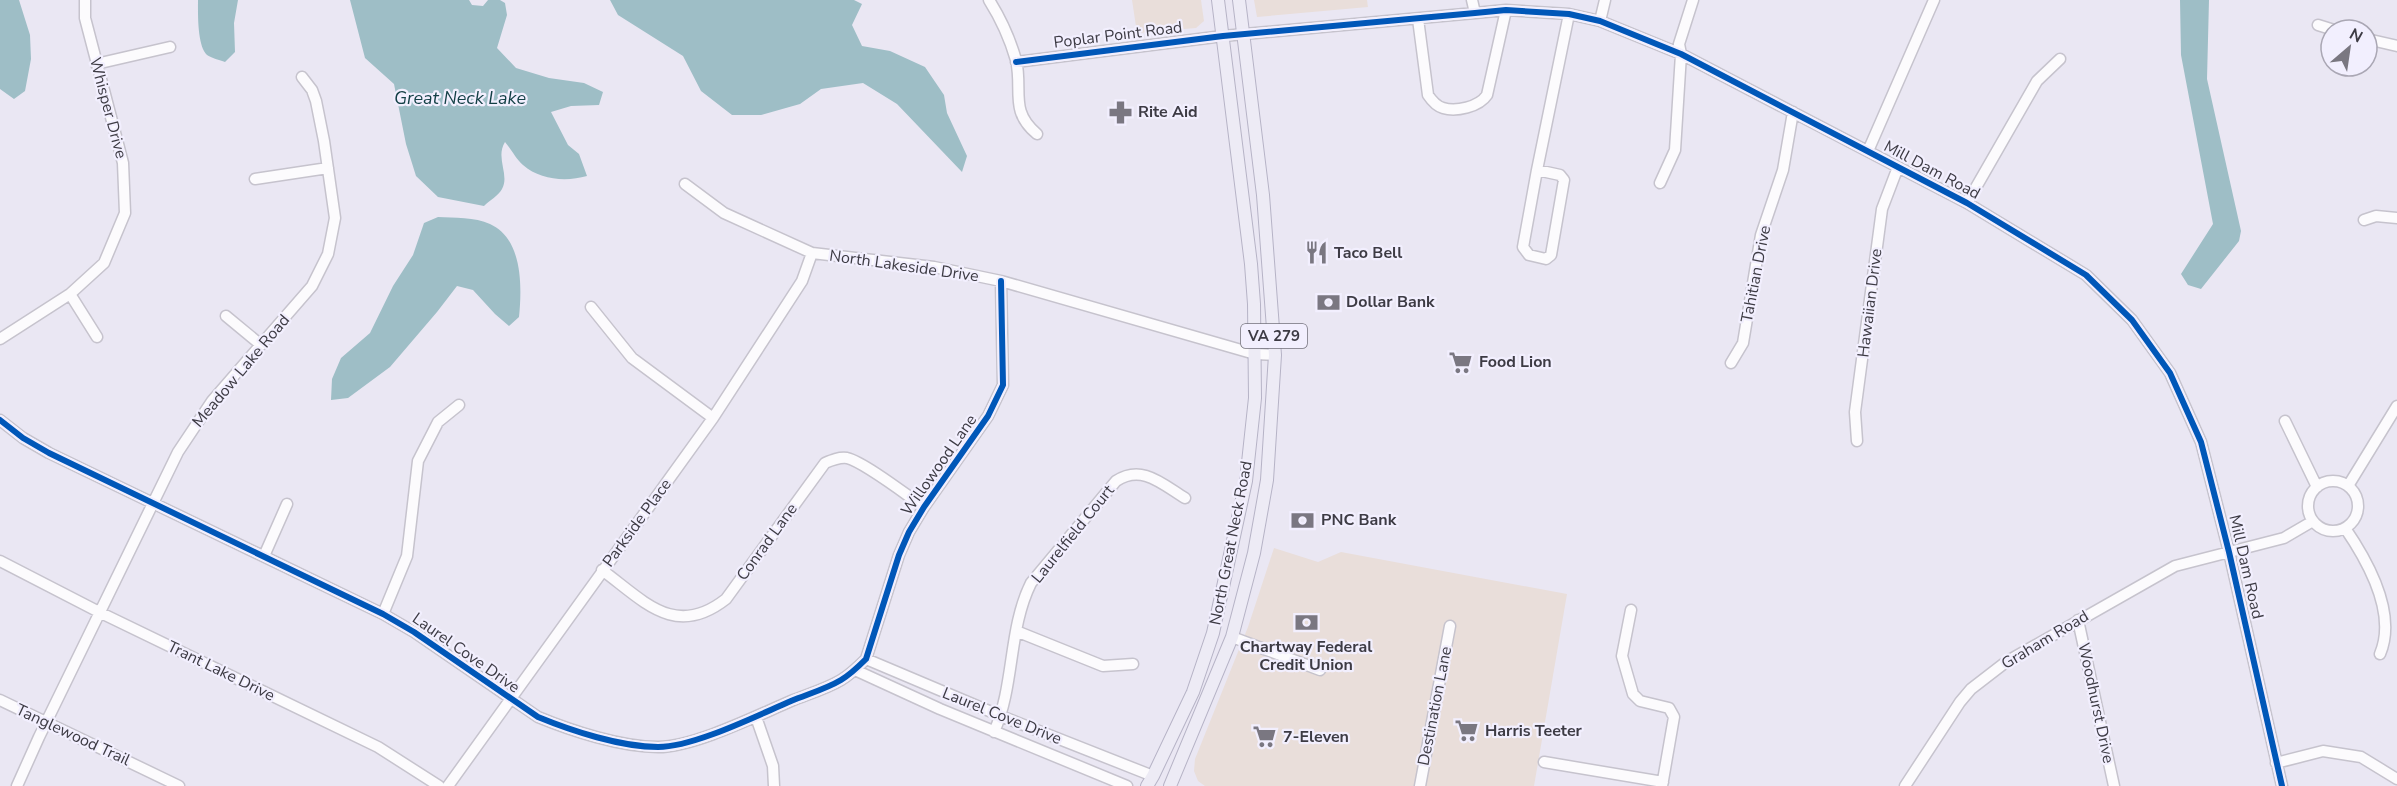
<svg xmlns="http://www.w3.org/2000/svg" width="2397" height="786" font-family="'Nunito Sans',sans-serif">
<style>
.commercial{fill:#e9deda}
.water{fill:#9ebec6}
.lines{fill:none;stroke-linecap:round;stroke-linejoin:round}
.minor-casing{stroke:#c6c3cd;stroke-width:13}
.major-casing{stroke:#b6b3c6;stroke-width:14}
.minor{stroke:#fcfbfd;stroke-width:10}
.major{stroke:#edebf5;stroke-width:12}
.cycleway-casing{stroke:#f2effe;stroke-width:10}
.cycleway{stroke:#0057b8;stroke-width:6}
.labels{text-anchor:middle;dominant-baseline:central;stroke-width:4.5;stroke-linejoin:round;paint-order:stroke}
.shield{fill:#f2effe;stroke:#73717c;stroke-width:1.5}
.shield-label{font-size:15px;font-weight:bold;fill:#3d3b44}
.street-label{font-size:16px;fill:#3d3b44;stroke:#f2effe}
.poi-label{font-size:16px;font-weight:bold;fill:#3d3b44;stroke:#f2effe;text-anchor:start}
.water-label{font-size:18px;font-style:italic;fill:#123f45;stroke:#f2effe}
</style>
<rect width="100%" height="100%" fill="#eae7f3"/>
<path class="commercial" d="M1132 0H1201L1204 21 1196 28 1137 33Z
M1254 0H1367L1368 7 1257 17Z
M1274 548 1318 562 1341 552 1567 594 1534 786H1205L1198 781 1194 771 1195 759 1248 627Z"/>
<path class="water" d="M0 0H19L30 35 31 59 25 91 14 99 0 89Z
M198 0H238L234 23 235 52 225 62C220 60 211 58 207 55 197 46 198 12 198 0Z
M350 0H469L472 5 483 6 488 0H500L505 3 507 15 497 48 516 68 549 78 584 83 603 92 599 105 571 106 551 112 568 145 579 154 587 176C566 182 540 180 523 165 516 159 511 149 505 142 495 158 510 175 502 189 499 195 489 201 484 206L438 197 416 176 406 144 394 84 365 58Z
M610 0H854L862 4 852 25 862 46 890 51 925 67 944 95 947 113 967 156 962 172 897 104 863 83 821 89 800 104 761 115H732L701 91 683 56 618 15Z
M2180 0H2209L2207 79 2241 231 2239 241 2201 289 2188 285 2181 274 2213 224 2181 55Z
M438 217C454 218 475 217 490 224 523 239 522 287 519 317L509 326 495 314 473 290 457 286 437 312 390 367 348 398 331 400 332 379 341 358 370 333 393 286 413 255 424 223Z"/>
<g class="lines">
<defs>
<path id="minor" d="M989 0C1001 19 1010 39 1016 60 1023 90 1009 111 1037 134
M1472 0 1475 13
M1418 19 1428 95C1432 101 1436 106 1443 108 1456 112 1479 107 1487 95L1506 10
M1600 21 1605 0
M2318 25 2334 30
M2367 39 2397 46
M1016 62 1223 36 1475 13 1506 10 1569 14 1600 21 1681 54 1967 203 2086 275 2132 320 2170 373 2201 442 2229 552 2282 786
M96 64 170 47
M1868 151 1934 0
M1537 170 1560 175 1564 180 1551 255 1546 259 1529 255 1523 247Z
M1537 170 1569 14
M255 179 328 168
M1660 183 1675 150 1681 54 1679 44 1693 0
M685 184 724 213 812 253 934 267 1001 281 1255 354 1275 355
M1967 203 2037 81 2060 59
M2364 220 2376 216 2397 218
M70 294 97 337
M591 307 632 358 713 418
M226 316 261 345
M0 339 70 294 104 263 125 213 123 163 85 18V0
M1731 363 1743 343 1761 235 1783 170 1793 112
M0 420 23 438 49 453 383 614 414 632 538 717C572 731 621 747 658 747 694 747 756 716 791 701 808 694 826 689 841 680 851 674 858 667 866 659L899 555 909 532 924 507 988 416 1003 385 1001 281
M2285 421 2317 487
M1857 441 1855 412 1882 209 1898 167
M2308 506a25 25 0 1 1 50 0a25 25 0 1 1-50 0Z
M2348 486 2397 406
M2345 528C2369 563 2397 614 2380 654
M264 556 287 504
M0 561 101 613 378 747 439 786
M602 570C644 601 675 639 726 599L825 463C832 460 839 457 847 458 864 462 908 496 924 507
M1631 610 1622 656 1633 694 1640 701 1669 708 1674 717 1662 786
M383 614 407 556 418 461 438 422 459 405
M2078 620 2114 786
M1016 631 1103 666 1133 664
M1232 637 1320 670
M866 659 1001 716 1153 776
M855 670 940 709 1127 786
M0 700 179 786
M756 717 773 766 774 786
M994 732C1015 685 1008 629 1031 583L1116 481C1142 464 1162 484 1185 498
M1544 762 1663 782
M2276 763 2323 751 2361 757 2397 779
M17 786 39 737 178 452 212 401 312 286 328 254 335 218 324 141 316 101 312 90 302 77
M448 786 713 418 802 281 812 253
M1420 786 1450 626
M1905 786 1960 702 1971 689 2006 662 2175 566 2284 538 2313 521"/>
<path id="major" d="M1147 786 1153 776 1193 692 1213 633 1246 481 1255 398 1254 304 1251 264 1218 0
M1170 786 1232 637 1254 553 1267 480 1275 355 1263 195 1239 0"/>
</defs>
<use href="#minor" class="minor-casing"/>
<use href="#major" class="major-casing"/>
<use href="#minor" class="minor"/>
<use href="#major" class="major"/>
<defs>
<path id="cycleway" d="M1016 62 1223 36 1475 13 1506 10 1569 14 1600 21 1681 54 1967 203 2086 275 2132 320 2170 373 2201 442 2229 552 2282 786
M0 420 23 438 49 453 383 614 414 632 538 717C572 731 621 747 658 747 694 747 756 716 791 701 808 694 826 689 841 680 851 674 858 667 866 659L899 555 909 532 924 507 988 416 1003 385 1001 281"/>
</defs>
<use href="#cycleway" class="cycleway-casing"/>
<use href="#cycleway" class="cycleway"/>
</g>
<defs>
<symbol id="pharmacy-bare" viewBox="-9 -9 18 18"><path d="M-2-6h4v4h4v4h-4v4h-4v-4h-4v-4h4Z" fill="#7a7781" stroke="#f2effe" stroke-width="2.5" paint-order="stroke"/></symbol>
<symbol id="restaurant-bare" viewBox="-9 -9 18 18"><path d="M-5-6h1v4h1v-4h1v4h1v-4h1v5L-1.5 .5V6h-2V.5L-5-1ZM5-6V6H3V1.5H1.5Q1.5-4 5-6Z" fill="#7a7781" stroke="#f2effe" stroke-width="2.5" paint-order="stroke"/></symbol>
<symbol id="bank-bare" viewBox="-9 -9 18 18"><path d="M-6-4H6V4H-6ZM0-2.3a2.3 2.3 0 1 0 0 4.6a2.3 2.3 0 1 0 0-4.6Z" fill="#7a7781" stroke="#f2effe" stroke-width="2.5" paint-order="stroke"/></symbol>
<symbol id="supermarket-bare" viewBox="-9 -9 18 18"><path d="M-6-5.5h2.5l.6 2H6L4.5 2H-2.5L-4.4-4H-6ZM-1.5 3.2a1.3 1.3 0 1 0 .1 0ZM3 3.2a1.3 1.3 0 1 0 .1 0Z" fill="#7a7781" stroke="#f2effe" stroke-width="2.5" paint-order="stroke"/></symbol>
</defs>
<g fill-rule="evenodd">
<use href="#pharmacy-bare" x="1104" y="96" width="33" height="33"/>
<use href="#restaurant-bare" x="1300" y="236" width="33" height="33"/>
<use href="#bank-bare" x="1312" y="286" width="33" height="33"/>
<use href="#supermarket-bare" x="1444" y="346" width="33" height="33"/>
<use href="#bank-bare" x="1286" y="504" width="33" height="33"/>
<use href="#bank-bare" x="1290" y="606" width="33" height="33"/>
<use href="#supermarket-bare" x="1450" y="714" width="33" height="33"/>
<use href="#supermarket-bare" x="1248" y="720" width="33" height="33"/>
</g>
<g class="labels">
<rect class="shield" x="1241" y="324" width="66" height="24" rx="4.5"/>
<g class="shield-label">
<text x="1274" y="336">VA 279</text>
</g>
<g class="street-label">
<text transform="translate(1118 35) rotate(-7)">Poplar Point Road</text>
<text transform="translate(108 108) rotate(75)">Whisper Drive</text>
<text transform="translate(1932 170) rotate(28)">Mill Dam Road</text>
<text transform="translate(904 266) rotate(8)">North Lakeside Drive</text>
<text transform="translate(1756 274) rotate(-79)">Tahitian Drive</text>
<text transform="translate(1870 303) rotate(-83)">Hawaiian Drive</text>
<text transform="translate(241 371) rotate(-50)">Meadow Lake Road</text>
<text transform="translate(939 465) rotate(-55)">Willowood Lane</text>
<text transform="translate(637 523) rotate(-54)">Parkside Place</text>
<text transform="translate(1073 534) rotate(-51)">Laurelfield Court</text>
<text transform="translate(767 542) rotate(-54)">Conrad Lane</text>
<text transform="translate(1231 543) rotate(-79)">North Great Neck Road</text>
<text transform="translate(2246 567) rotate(77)">Mill Dam Road</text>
<text transform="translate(2045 640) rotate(-31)">Graham Road</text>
<text transform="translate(466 653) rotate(35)">Laurel Cove Drive</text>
<text transform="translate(221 671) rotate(26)">Trant Lake Drive</text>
<text transform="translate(2096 703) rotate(78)">Woodhurst Drive</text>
<text transform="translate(1435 706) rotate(-79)">Destination Lane</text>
<text transform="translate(1002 716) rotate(22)">Laurel Cove Drive</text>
<text transform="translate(73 735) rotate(25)">Tanglewood Trail</text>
</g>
<g class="poi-label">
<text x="1138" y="112">Rite Aid</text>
<text x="1334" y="253">Taco Bell</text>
<text x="1346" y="302">Dollar Bank</text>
<text x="1479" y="362">Food Lion</text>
<text x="1321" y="520">PNC Bank</text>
<text x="1306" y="647" text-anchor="middle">Chartway Federal<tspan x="1306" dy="18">Credit Union</tspan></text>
<text x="1485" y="731">Harris Teeter</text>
<text x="1283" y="737">7-Eleven</text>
</g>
<g class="water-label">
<text x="460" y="98">Great Neck Lake</text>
</g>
</g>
<g transform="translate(2349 48) rotate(29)"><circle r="28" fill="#f2effe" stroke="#aaa7b4" stroke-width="1.5"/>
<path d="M0-4.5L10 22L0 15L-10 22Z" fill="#7a7781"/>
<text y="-9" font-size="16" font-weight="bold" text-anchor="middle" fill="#3d3b44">N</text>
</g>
</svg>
